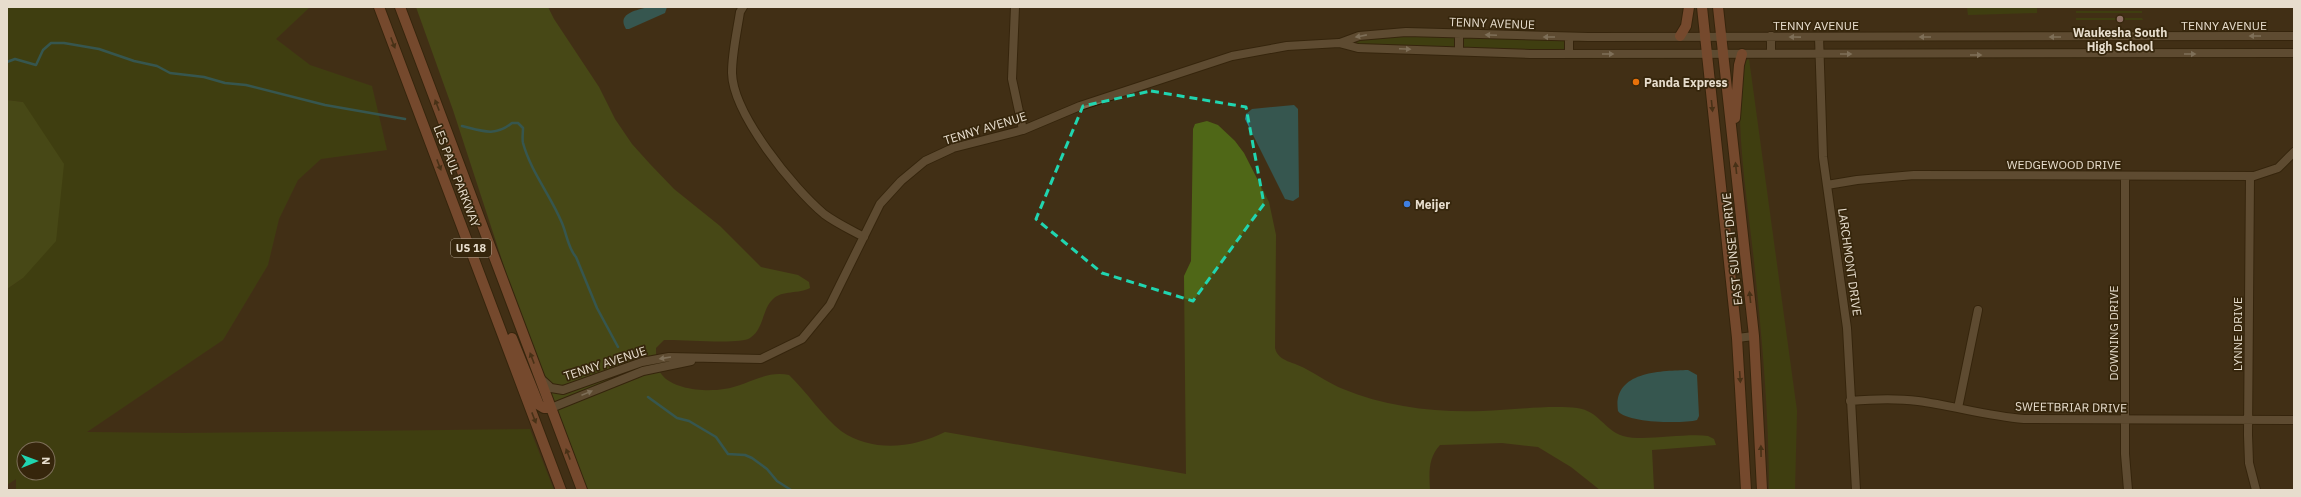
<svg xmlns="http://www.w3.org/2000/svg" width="2301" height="497" font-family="'IBM Plex Sans',sans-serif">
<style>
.green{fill:#3d510a;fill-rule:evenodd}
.forest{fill:#4f6717}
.water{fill:#298594}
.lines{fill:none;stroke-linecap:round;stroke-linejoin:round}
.stream{stroke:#298594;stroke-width:2.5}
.minor-casing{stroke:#271800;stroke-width:10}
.major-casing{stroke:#271800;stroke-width:12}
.minor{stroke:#806e52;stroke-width:8}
.major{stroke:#b4694a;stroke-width:10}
.oneway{fill:#c8bca8}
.oneway2{fill:#4f3318}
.marked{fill:none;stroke:#20d5b0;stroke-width:3;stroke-dasharray:8 5;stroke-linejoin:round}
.education-dot{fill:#8d6e63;stroke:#36260c;stroke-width:1.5}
.food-dot{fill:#e8710a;stroke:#36260c;stroke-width:1.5}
.shop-dot{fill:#3f7fe0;stroke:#36260c;stroke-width:1.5}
.labels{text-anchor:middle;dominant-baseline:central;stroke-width:3.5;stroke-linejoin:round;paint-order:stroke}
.shield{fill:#36260c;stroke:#b2a693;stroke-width:1}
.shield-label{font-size:11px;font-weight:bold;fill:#e7ddcd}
.street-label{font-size:12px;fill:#e7ddcd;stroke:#36260c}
.poi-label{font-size:12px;font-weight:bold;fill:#e7ddcd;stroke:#36260c;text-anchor:start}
</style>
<rect width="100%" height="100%" fill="#413016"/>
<path class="green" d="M7 7H310L276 39 310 65 372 86 387 150 321 159 298 180 279 219 268 265 223 340 87 432 184 433 530 429 554 490H16V479L7 485V289L23 278V102L7 100ZM24 449H48V473H24Z
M1967 7H2037V13L1968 15Z
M2076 11H2142V13H2076Z
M2076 18H2142L2143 20H2076Z
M1382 33 1569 37V54L1339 43Z
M1749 59 1797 411 1795 490H1769C1769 414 1762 337 1754 261 1747 197 1736 133 1741 68L1745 61Z"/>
<path class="forest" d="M416 7H548L554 19 599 87 615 119 632 144 650 164 674 189 720 226 761 267 798 275 809 282 810 288C799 294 782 290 773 299 762 309 764 329 750 338 739 345 681 339 664 340L656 348C656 357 656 368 662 375 674 390 707 392 724 389 747 386 765 370 789 375 806 391 824 418 841 431 873 453 913 448 945 432L1186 474 1184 276 1191 261 1193 129 1195 124 1207 121 1218 125 1235 141 1244 153 1269 202 1276 235 1275 348C1278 362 1295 362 1306 369 1318 375 1330 384 1343 389 1386 407 1437 413 1483 411 1512 410 1549 405 1577 408 1599 411 1604 430 1623 436 1643 442 1684 433 1708 436L1714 439 1716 445 1652 450 1654 490H1600L1571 467 1538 447 1502 443 1440 445C1428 458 1429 473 1430 490H584L531 349 453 110Z
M7 100 23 102 64 164 56 241 23 278 7 289Z"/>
<path class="water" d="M648 7H667L665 13 629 29H626C616 13 638 10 648 7Z
M1294 105 1298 109 1299 197 1293 201 1285 199 1245 119 1246 114 1252 109Z
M1688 370 1697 375 1699 416 1697 420C1683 424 1626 423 1618 411 1612 371 1661 371 1688 370Z"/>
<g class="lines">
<path class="stream" d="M7 62 15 59 36 65 43 50 51 43H64L99 49 134 61 157 66 170 73 204 77 225 83 246 85 325 105 405 119
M462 126C482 131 495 137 512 123H518L523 128C523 133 522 139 523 143 531 172 551 196 562 223 567 235 568 248 576 257L597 308 618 347
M648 397 677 418 689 421 716 437 728 454 745 455 752 458 767 469 777 481 791 490"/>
<defs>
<path id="minor" d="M743 7 740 12C737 32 732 53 732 73 733 114 793 188 824 214 836 223 851 230 864 237
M1015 7 1012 79 1023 130
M1459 34V51
M1771 36V54
M1569 37V54
M1819 37 1823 157 1847 328 1856 490
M1340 43 1359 36 1406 32 1588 37 2294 36
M2125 176V454L2128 490
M2250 176 2248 435 2249 463 2256 490
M1827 185 1857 180 1914 175 2254 176 2278 168 2294 152
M1737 338 1754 336
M540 378 551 388 563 390 642 362 669 357 761 359 802 339 830 305 880 204 901 181 925 161 953 148 1023 130 1080 106 1232 56 1287 46 1339 43 1358 48 1530 54 2294 53
M1850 401C1873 399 1895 398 1918 401 1954 406 1988 416 2024 419L2294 420
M551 408 643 371 691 361
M1958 408 1978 310"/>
<path id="major" d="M379 7 561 490
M400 7 582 490
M1702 7 1737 338 1746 490
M1718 7 1754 336 1762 490
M1680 36 1686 26 1689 7
M1735 118 1739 65 1742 54
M512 338 539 405 544 408H551"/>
</defs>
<use href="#minor" class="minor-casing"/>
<use href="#major" class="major-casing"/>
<use href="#minor" class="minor"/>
<use href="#major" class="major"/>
</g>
<defs><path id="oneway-solid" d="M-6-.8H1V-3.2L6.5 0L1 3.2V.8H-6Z"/></defs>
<g class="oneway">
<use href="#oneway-solid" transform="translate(1491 35) rotate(-177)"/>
<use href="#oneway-solid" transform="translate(1361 36) rotate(169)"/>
<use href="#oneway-solid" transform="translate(2255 36) rotate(180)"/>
<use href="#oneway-solid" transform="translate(1549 37) rotate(-180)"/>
<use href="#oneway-solid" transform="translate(1795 37) rotate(-179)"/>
<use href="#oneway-solid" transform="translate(1925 37) rotate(180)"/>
<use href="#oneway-solid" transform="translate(2055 37) rotate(180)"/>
<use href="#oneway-solid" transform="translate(1405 49) rotate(2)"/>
<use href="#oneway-solid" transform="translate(1608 54)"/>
<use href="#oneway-solid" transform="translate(1846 54)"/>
<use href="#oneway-solid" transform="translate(2190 54)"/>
<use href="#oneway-solid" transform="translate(1976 55)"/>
<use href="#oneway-solid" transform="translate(665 358) rotate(171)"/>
<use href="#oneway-solid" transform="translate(587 393) rotate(-22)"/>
</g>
<g class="oneway2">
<use href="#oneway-solid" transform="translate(393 43) rotate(69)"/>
<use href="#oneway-solid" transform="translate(437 105) rotate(-111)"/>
<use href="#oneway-solid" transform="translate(1712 106) rotate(84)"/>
<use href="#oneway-solid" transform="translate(439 165) rotate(69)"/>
<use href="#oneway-solid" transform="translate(1736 168) rotate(-96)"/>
<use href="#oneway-solid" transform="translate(1750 297) rotate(-96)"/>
<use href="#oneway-solid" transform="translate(532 358) rotate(-111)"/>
<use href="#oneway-solid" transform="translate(1740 377) rotate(86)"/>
<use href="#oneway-solid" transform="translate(534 418) rotate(69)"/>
<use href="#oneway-solid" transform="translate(1761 451) rotate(-91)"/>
<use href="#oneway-solid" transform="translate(568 454) rotate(-111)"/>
</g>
<path d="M0 0H2301V497H0ZM1151 91 1246 107 1264 204 1193 301 1102 273 1036 219 1083 106Z" fill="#413016" fill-opacity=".55" fill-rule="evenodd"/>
<path class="marked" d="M1151 91 1246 107 1264 204 1193 301 1102 273 1036 219 1083 106Z"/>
<circle class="education-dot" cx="2120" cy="19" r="4"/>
<circle class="food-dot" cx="1636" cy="82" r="4"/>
<circle class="shop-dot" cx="1407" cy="204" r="4"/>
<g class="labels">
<rect class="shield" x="451" y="239" width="40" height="18" rx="3"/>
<g class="shield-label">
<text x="471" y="248">US 18</text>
</g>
<g class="street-label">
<text transform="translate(1492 23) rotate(2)">TENNY AVENUE</text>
<text x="1816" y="25">TENNY AVENUE</text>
<text x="2224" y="25">TENNY AVENUE</text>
<text transform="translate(985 128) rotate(-17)">TENNY AVENUE</text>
<text x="2064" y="164">WEDGEWOOD DRIVE</text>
<text transform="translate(457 176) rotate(69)">LES PAUL PARKWAY</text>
<text transform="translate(1732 249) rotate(-96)">EAST SUNSET DRIVE</text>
<text transform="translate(1850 262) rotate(82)">LARCHMONT DRIVE</text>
<text transform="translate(2113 333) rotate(-90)">DOWNING DRIVE</text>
<text transform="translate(2237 334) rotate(-90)">LYNNE DRIVE</text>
<text transform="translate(605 363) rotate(-18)">TENNY AVENUE</text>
<text transform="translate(2071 407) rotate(1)">SWEETBRIAR DRIVE</text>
</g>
<g class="poi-label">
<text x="2120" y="32" text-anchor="middle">Waukesha South<tspan x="2120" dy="14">High School</tspan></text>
<text x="1644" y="82">Panda Express</text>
<text x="1415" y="204">Meijer</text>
</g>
</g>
<rect width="2301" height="497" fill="none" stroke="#e7ddcd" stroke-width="16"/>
<g transform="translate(36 461) rotate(89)"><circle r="19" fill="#36260c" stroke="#7d6f59"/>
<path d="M0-3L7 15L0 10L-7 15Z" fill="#20d5b0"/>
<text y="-6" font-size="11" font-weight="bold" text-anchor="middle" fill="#e7ddcd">N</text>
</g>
</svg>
